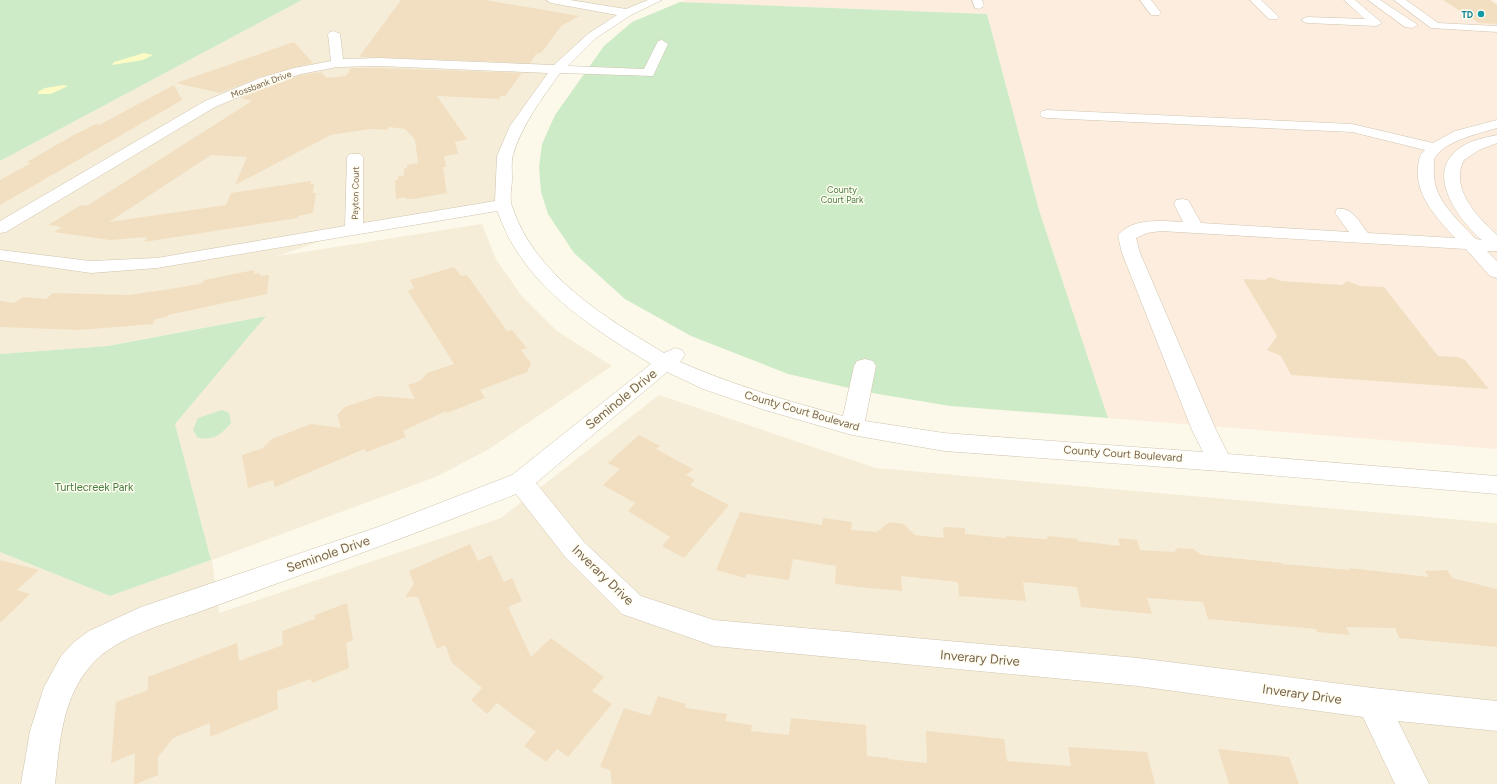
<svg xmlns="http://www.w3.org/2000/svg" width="1497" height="784" font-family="Figtree,sans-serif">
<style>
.residential{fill:#f5edd8}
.commercial{fill:#fdedde}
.green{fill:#ceebc7}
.sand{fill:#fcfbc5}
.building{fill:#f2dfc1}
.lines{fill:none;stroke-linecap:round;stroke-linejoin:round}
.minor-casing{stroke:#cfc4ae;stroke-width:1}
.minor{fill:#fff;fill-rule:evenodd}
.culture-dot{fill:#0f9aa8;stroke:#fffcf0;stroke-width:1.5}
.labels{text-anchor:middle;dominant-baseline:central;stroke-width:3;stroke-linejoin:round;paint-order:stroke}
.far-culture-label{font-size:9px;font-weight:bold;fill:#0d838f;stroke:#fffcf0;text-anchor:end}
.far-street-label{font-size:9px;fill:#78654c;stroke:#fffcf0}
.far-park-label{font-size:9px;fill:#497e43;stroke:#fffcf0}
.street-label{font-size:11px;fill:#78654c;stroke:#fffcf0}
.park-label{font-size:11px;fill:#497e43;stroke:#fffcf0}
.near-street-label{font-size:13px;fill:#78654c;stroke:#fffcf0}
</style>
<rect width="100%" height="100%" fill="#fdf9ea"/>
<path class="residential" d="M302 0H657L640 7 575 51 517 126 503 205 354 229 278 256 482 224 496 259 521 295 557 331 612 366 489 449 438 476 212 560 219 613 501 518 659 395 876 468 1497 523V784H0V552L110 596 211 560 175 424 265 316 108 346 0 354V161Z"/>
<path class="commercial" d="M687 0H1494L1497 2V449L1108 418 1039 210 987 14 680 2Z"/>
<path class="green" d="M0 0H302L0 161Z
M680 2 987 14 1039 210 1108 418 950 406 866 392 788 374 691 336 625 299 574 253 548 214 541 192 539 167 542 144 555 115 604 46 632 22Z
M266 316 175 424 211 560 110 596 0 552V354L108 346Z
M222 410 229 413 231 423C220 435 216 440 198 438L193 430 198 418Z"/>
<path class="sand" d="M144 53 153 55 143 60 112 65 114 62Z
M63 85 68 86 51 94H38V92L45 88Z"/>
<path class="building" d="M401 0H486L579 16 561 26 542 52 536 54 530 63 359 57Z
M1443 0H1490L1497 5V24L1479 23Z
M294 42 313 63 260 77 220 93 176 83Z
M351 68H380L522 73 505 96H501L499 99 437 96 467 139 455 142 458 154 444 156 446 167H443L447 193 413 199H406V197L396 199 395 180H398V177L404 175V168H407V165L418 163 415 140 411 135 405 129 389 127 387 130 369 129 331 135 235 185 247 157 211 155 109 222 226 205 231 193 311 181 310 184H314L313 193H316L313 213 298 216V218L144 242 147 237 110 240 54 232 62 227 48 225 81 205 87 206 252 101 240 98 301 75 321 72 327 78 346 76Z
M174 85 182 100 0 205V180L31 163 27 162 72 136 96 124 99 125Z
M454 267 461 276 467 275 507 331 512 330 527 348 521 350 531 363 527 372 480 390 485 398 447 413 446 411 403 431 406 437 367 452 364 449 275 487 273 480 248 488 242 455 263 448 272 439 311 424 341 428 337 415 345 407 377 396 415 399 408 385 420 381 427 373 454 364 408 291 414 288 410 280Z
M254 270V274L260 273V276L269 275 267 294 168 315 167 317 155 319 153 324 79 330 0 327V301L14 303 23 297 46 299 53 293 129 295 183 287 203 283 204 280Z
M1270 277 1281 281 1342 285 1347 281 1360 286 1384 287 1438 356 1457 357 1465 360 1489 389 1291 375 1281 356 1267 350 1277 336 1243 279 1265 280Z
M639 435 660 446 656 449 693 469 686 475 695 480 690 485 729 505 684 558 662 546 670 537 628 511 635 503 603 485 620 469 608 463Z
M740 512 822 525 823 518 852 522 851 530 877 532 889 522 903 524 915 535 944 538 943 527 965 528V534L1006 538 1007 536 1044 539H1048L1047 536 1078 539V541L1120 546 1118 538 1137 540 1140 550 1174 552 1178 548 1193 549 1202 555 1282 563 1283 564 1350 570 1349 568 1429 577 1425 571 1447 570 1452 578 1497 589V647L1399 638 1395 628 1346 627 1350 635 1317 632 1316 629 1208 619 1203 602 1147 598 1152 614 1081 607 1077 587 1023 582 1026 601 959 596 958 582 901 576 902 591 858 587 835 584 836 566 793 559 789 580 747 574 745 578 716 570Z
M470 544 478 561 491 555 504 582 512 578 522 601 508 607 531 657 551 638 604 677 592 691 612 704 568 757 557 749 546 762 524 746 536 732 497 703 487 714 471 700 482 688 452 663 445 645 437 649 418 597H405L414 584 409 571Z
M0 560 39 570 17 590 30 594 0 623Z
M347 603 353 640 346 643 349 668 312 683 311 679 277 691 278 709 210 737V723L173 738 158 757V775L136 784H134L135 753 111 763 116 702 148 690V677L237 643 239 661 283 645 282 631 315 619V615Z
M658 696 686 704 685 708 727 714 725 721 752 725 751 731 789 735 791 718 866 725 867 756 888 758V759L927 763 926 731 1004 739 1007 761 1071 766 1068 747 1147 752 1155 784H612L610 770 600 767 624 708 650 716Z
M1218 749 1289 757 1299 784H1229Z"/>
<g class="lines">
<defs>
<path id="minor" d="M546 0H570L626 9 648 0H662L631 15 596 38 568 66 644 69 658 41 662 40 668 44 653 76 560 73C542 99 522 124 513 155 511 162 512 171 512 179 512 187 509 198 512 206 534 275 606 318 664 353L675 348 682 350 685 355 680 362C733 385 787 401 843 416L854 366 857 361 865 359 873 361 876 366 865 421 944 433 1203 452 1192 430 1122 253 1118 236C1131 217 1164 221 1183 222L1174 204 1176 200 1182 199 1188 200 1201 223 1349 232 1335 213 1337 209C1352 206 1360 223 1368 233L1455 238C1437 218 1415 196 1418 167 1419 160 1419 155 1425 150L1352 132 1047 118 1042 117 1040 114 1042 111 1047 110 1352 124 1433 143 1455 131 1497 120V128C1480 133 1446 141 1436 156 1433 159 1434 164 1434 168 1431 198 1457 219 1476 239L1482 240C1460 221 1425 176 1457 150 1468 141 1483 138 1497 135V143L1479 150 1464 160C1449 188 1478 218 1497 235V251H1487L1497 261V278L1490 276 1466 249 1161 231 1147 233 1136 238 1140 253 1216 430 1228 454 1497 476V494L1220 471 944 451 852 435 765 410 703 389 667 372 536 483 584 542 641 596 714 620 1138 658 1373 688 1497 701V731L1398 721 1429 784H1395L1363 717 1138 686 714 646 622 614 566 558 516 494C438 525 360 554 281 582 253 592 224 603 196 613 164 624 117 637 93 663 62 697 60 740 55 784H21L30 731 44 687 61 656 74 642 89 631 141 607 378 527 512 475 651 364C599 332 544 298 513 245 506 234 502 222 497 211L157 268 91 273 0 260V250L91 261 157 258 345 226 347 157 350 154H360L363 157V223L495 201 497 156 510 126 548 73 380 66 337 67 301 74 270 84 215 107 6 232 0 233V221L205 101 260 78 294 68 331 61 328 34 330 32 334 31 340 34 343 59 380 58 554 65 588 34 617 15 551 3Z
M972 0H982L984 6 979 9 975 8Z
M1140 0H1151L1161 13 1159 15H1151Z
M1250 0H1261L1279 17 1277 19H1269Z
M1344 0H1355L1382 23 1376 26 1307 23 1301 20 1307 17 1365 19Z
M1368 0H1380L1418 25 1412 28 1405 27Z
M1394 0H1406L1438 23 1497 26V32L1431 28Z"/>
</defs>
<use href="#minor" class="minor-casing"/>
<use href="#minor" class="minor"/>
</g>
<circle class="culture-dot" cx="1481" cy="14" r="4"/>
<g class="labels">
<g class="far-culture-label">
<text x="1473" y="14">TD</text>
</g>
<g class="far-street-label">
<text transform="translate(261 84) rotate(-20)">Mossbank Drive</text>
<text transform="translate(355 193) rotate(-89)">Payton Court</text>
</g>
<g class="far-park-label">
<text x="842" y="189">County<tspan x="842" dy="10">Court Park</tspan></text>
</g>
<g class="street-label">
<text transform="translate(802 411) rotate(16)">County Court Boulevard</text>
<text transform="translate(1123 454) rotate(4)">County Court Boulevard</text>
</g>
<g class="park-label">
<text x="94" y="487">Turtlecreek Park</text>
</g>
<g class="near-street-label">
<text transform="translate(621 399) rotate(-39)">Seminole Drive</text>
<text transform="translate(328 554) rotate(-19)">Seminole Drive</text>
<text transform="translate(603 575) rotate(44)">Inverary Drive</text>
<text transform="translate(980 658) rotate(5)">Inverary Drive</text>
<text transform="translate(1302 694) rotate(8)">Inverary Drive</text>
</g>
</g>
</svg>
